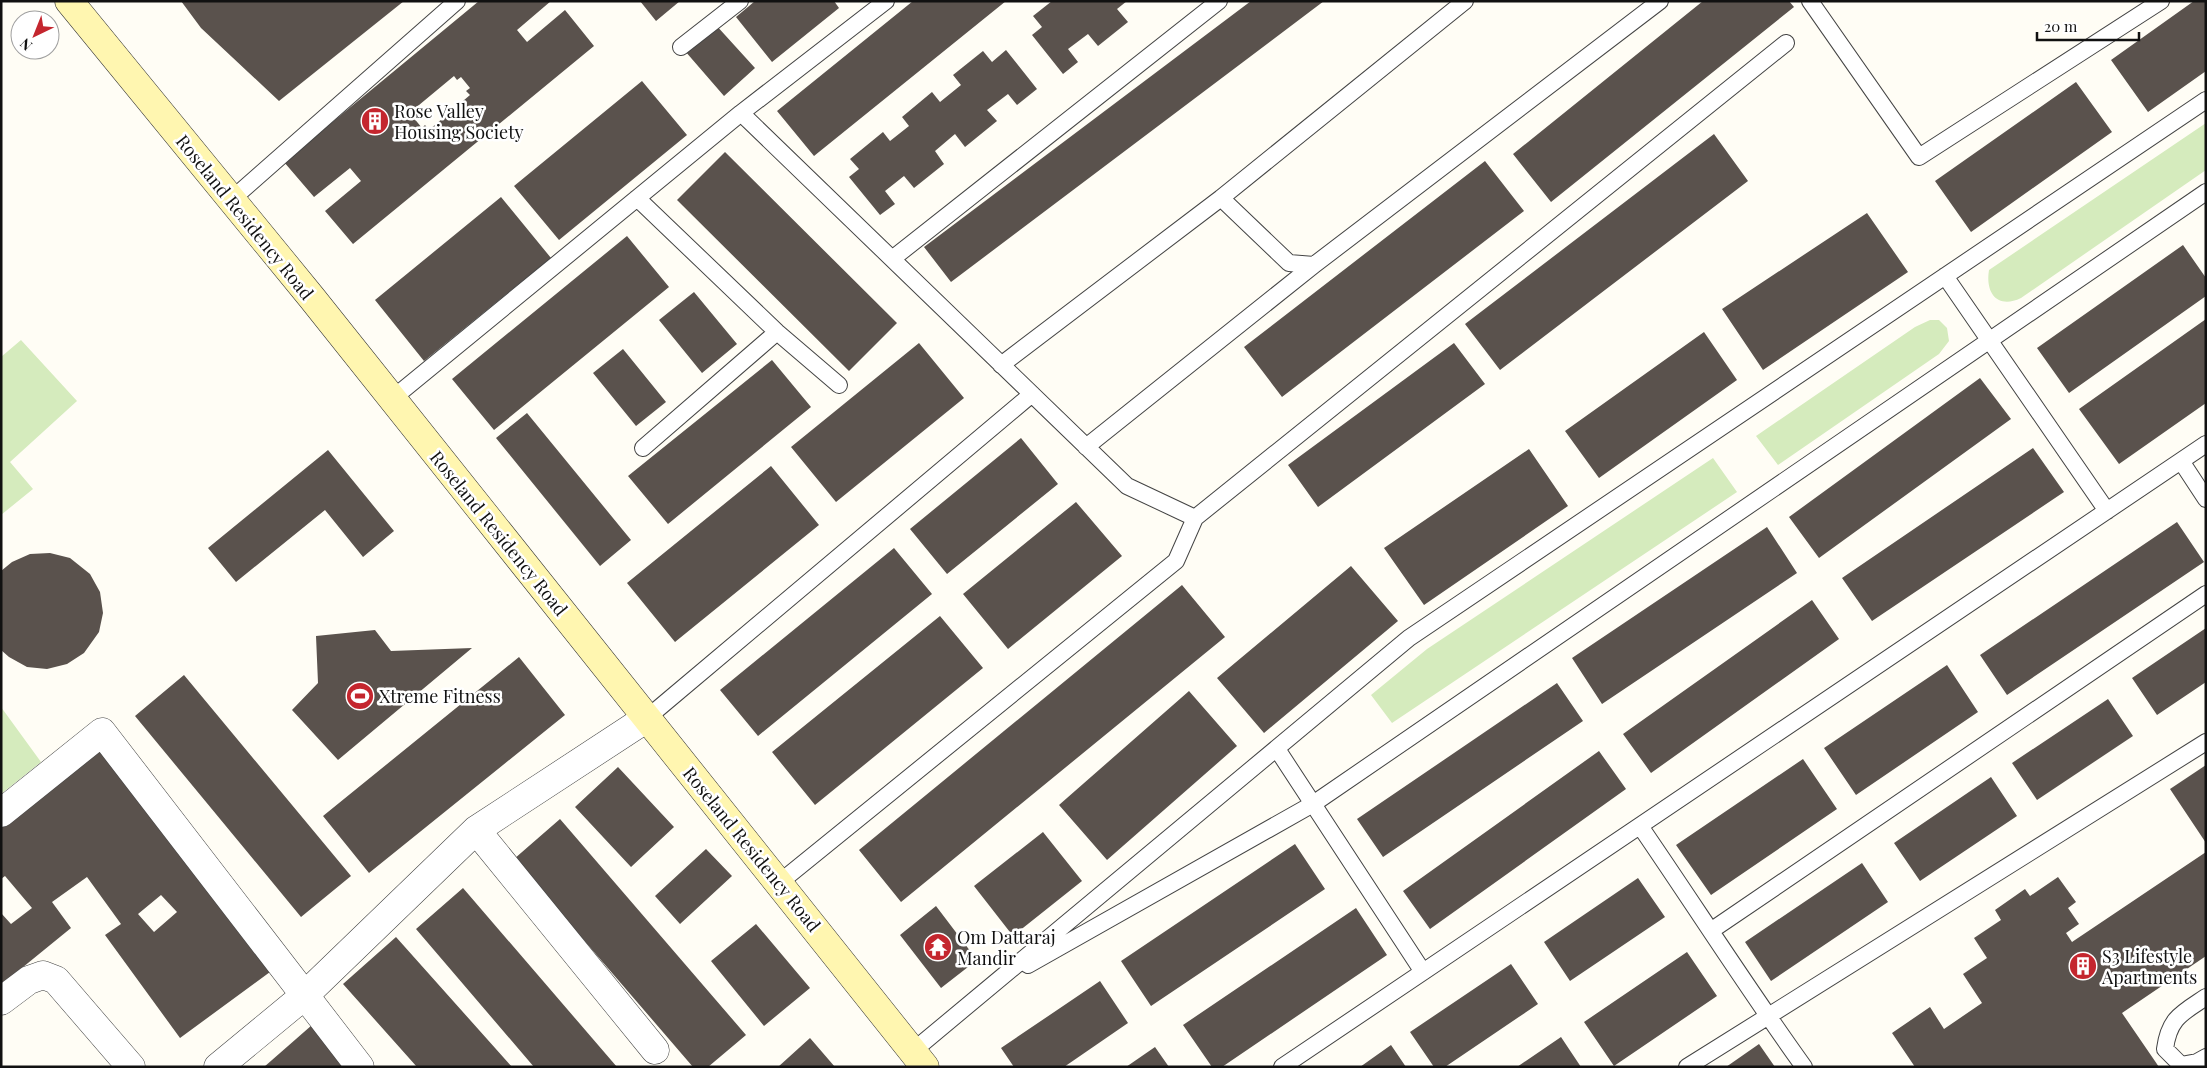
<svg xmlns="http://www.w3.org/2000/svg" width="2207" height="1068" font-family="'Playfair Display',serif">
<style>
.green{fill:#d5ebbd}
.building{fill:#5a524d;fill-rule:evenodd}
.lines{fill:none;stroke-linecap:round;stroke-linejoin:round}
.lane-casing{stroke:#444;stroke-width:18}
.street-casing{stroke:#444;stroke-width:29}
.secondary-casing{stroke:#333;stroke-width:29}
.lane{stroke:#fff;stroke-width:16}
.street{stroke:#fff;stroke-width:28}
.secondary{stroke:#fff6b0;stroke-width:28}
.labels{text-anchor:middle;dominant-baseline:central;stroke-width:5;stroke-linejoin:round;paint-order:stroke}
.poi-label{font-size:18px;fill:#111;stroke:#fff;text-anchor:start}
.street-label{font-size:18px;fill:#111;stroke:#fff}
</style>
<rect width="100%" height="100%" fill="#fffdf5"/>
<path class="green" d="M2206 123V170L2021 298C1998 309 1985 294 1989 270Z
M1930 320H1939L1947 328 1949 341 1939 354 1778 465 1756 436 1915 327Z
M21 340 77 401 10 462 33 489 1 515V357Z
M1713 458 1737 492 1392 723 1371 695 1427 649Z
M1 707 41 762 1 794Z"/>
<path class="building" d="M181 1H404L279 101 201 28Z
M479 1H551L517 30 527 42 565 10 594 46 353 244 325 211 361 181 350 168 314 197 284 162ZM454 76 457 80 461 77 470 88 466 91 470 95 429 130 425 125 422 128 413 117 417 115 413 110Z
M640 1H680L656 21Z
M755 1H834L839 8 772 62 736 17Z
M913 1H1006L814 156 777 111Z
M1052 1H1127L1117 9 1128 22 1098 46 1088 34 1068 49 1078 62 1063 74 1032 35 1042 27 1033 16Z
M1251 1H1324L951 282 924 247Z
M1703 1H1789L1794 7 1551 202 1513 154Z
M2194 1H2206V71L2148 112 2111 60Z
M715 24 755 68 724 96 685 51Z
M1006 50 1037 89 1017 105 1008 94 987 110 997 121 965 147 955 134 935 151 944 164 914 188 904 176 885 191 895 204 880 215 849 177 859 169 850 159 883 132 890 141 909 126 902 117 932 92 940 102 961 85 953 75 983 51 992 62Z
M642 81 687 135 559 240 514 186Z
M2076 82 2112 132 1971 232 1935 181Z
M1714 134 1748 181 1500 370 1465 324Z
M725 152 897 323 849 371 677 200Z
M1485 161 1524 211 1282 397 1244 347Z
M501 197 551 258 424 361 375 300Z
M1867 213 1908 272 1763 370 1722 309Z
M627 236 669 287 494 430 452 379Z
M2183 245 2206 278V296L2069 393 2037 348Z
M694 292 737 344 702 373 659 320Z
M2206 319V403L2119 464 2079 409Z
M1704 332 1737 380 1599 478 1565 431Z
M919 343 964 398 836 502 791 447Z
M1454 343 1485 384 1318 507 1288 465Z
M623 349 666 402 636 426 593 373Z
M772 360 811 407 668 524 628 476Z
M1980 378 2011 419 1819 558 1789 517Z
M527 413 631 540 600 566 496 438Z
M1021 438 1058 484 947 574 910 529Z
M2033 448 2064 492 1872 621 1842 578Z
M1529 449 1568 506 1424 605 1384 548Z
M328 450 394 531 363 557 325 510 236 582 208 548Z
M771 466 819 525 675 642 627 583Z
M1076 502 1122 556 1008 649 963 594Z
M2177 522 2204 562 2007 695 1980 655Z
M1767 527 1797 573 1602 704 1572 658Z
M894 548 932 594 758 736 720 690Z
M50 553 70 558 90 574 100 592 103 613 99 632 84 653 67 664 47 669 27 667 9 657 1 650V571L12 562 30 554Z
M1351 566 1398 621 1264 733 1217 678Z
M1182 585 1225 637 901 902 859 850Z
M1812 600 1839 639 1651 773 1623 734Z
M940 616 983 668 815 805 772 752Z
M2206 628V682L2157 715 2132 678Z
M375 630 391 651 472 648 338 760 292 710 318 683 316 636Z
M519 657 565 715 369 873 323 816Z
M1947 665 1978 712 1856 795 1824 748Z
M184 675 351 876 301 917 135 716Z
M1557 683 1583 721 1383 857 1357 819Z
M1189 691 1237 746 1107 860 1059 805Z
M2108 699 2133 736 2037 800 2012 763Z
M97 743 270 972 180 1038 105 935 121 924 87 877 52 902 71 928 1 985V913L11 924 32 908 5 876 1 879V826ZM161 895 177 912 154 932 138 914Z
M1599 751 1626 789 1430 929 1403 891Z
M1803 759 1837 809 1711 895 1676 845Z
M2206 765V843L2170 789Z
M618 767 674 827 631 867 575 807Z
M1991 777 2017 816 1920 881 1894 843Z
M560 819 746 1035 708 1067H693L514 859Z
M1043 832 1082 881 1013 936 974 886Z
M1295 844 1325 889 1151 1006 1121 961Z
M706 849 732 876 680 924 655 896Z
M2206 852V956L2122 1013 2159 1067H1915L1892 1033 1930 1007 1944 1029 1982 1003 1963 974 1987 958 1974 938 2001 920 1995 910 2025 889 2030 896 2058 877 2076 902 2068 908 2079 924 2066 933 2072 942Z
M1862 863 1888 902 1771 981 1745 942Z
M1638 878 1665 917 1570 981 1544 942Z
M463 888 617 1067H534L416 929Z
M936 906 977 960 941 988 900 935Z
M1356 908 1387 955 1222 1067H1212L1183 1025Z
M756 924 810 988 764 1026 711 961Z
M396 937 512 1067H417L343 984Z
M1687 952 1717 996 1614 1066 1584 1022Z
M1511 964 1538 1004 1445 1067H1434L1410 1032Z
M1100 981 1128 1023 1064 1067H1014L1001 1048Z
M312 1025 349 1067H264Z
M1561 1037 1581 1067H1517Z
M810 1038 835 1067H778Z
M1759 1044 1775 1067H1726Z
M1391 1045 1406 1067H1360Z
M1155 1047 1169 1067H1126Z"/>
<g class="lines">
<defs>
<path id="lane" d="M1810 1 1919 157 2161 1
M681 47 740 1
M741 113 1127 486 1195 518
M637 198 777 332 839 385
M1221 198 1289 263 1314 265
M231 200 457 1
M892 259 1219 1
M1945 276 2107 511
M1001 365 1221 198 1465 1
M392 399 741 113 886 1
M1086 447 1314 265 1660 1
M643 448 777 332
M2181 461 2206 499
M647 718 1032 394
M1277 749 1423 972
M1640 826C1695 906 1747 988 1804 1067
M779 883 1176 561 1195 518 1786 43
M1712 930 2206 594
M1028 965 1313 804 2206 192
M2206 997C2182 1013 2169 1018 2165 1049L2181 1065 2197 1062 2206 1057
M913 1051 1409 638 2206 100
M1282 1067 2206 444
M1687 1067 2206 742"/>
<path id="street" d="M1 813 102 732 360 1067
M476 830 655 1050
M1 1001 29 980 43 975 56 980 131 1067
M218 1067 304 996 476 830 647 718"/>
<path id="secondary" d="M69 1 312 298 925 1067"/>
</defs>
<use href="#lane" class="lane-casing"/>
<use href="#street" class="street-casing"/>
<use href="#secondary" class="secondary-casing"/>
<use href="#lane" class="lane"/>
<use href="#street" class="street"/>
<use href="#secondary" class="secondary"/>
</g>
<defs>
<symbol id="building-disc" viewBox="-11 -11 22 22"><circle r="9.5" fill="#c4262e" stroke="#fff"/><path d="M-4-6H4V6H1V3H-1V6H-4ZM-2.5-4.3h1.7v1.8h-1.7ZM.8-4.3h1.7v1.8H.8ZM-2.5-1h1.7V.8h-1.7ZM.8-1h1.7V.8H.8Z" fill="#fff"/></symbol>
<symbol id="stadium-disc" viewBox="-11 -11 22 22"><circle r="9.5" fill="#c4262e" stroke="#fff"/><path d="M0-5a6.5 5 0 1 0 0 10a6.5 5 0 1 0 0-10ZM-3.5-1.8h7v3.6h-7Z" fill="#fff"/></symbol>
<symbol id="temple-disc" viewBox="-11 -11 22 22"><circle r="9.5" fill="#c4262e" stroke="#fff"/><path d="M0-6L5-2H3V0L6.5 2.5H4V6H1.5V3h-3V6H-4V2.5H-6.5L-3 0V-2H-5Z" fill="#fff"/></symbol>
</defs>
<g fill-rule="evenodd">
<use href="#building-disc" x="359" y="105" width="32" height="32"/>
<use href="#stadium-disc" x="344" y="680" width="32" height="32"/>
<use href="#temple-disc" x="922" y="931" width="32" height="32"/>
<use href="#building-disc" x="2067" y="950" width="32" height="32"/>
</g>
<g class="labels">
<g class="poi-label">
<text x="394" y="111">Rose Valley<tspan x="394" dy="21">Housing Society</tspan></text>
<text x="379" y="696">Xtreme Fitness</text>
<text x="957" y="937">Om Dattaraj<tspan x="957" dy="21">Mandir</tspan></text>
<text x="2102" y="956">S3 Lifestyle<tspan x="2102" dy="21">Apartments</tspan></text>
</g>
<g class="street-label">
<text transform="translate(245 217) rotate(51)">Roseland Residency Road</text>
<text transform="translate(499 533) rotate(51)">Roseland Residency Road</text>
<text transform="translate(752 849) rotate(51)">Roseland Residency Road</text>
</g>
</g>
<rect width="2207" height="1068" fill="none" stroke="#111111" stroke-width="5"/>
<g transform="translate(35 35) rotate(223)"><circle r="24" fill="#ffffff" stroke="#a0a0a0"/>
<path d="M0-4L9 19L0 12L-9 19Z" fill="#c4262e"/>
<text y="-8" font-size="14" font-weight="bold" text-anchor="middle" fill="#111111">N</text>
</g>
<path d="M2037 32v8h102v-8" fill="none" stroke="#111111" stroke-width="2.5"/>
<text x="2044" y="32" font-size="15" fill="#111111" stroke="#ffffff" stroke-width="4" paint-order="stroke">20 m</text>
</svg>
